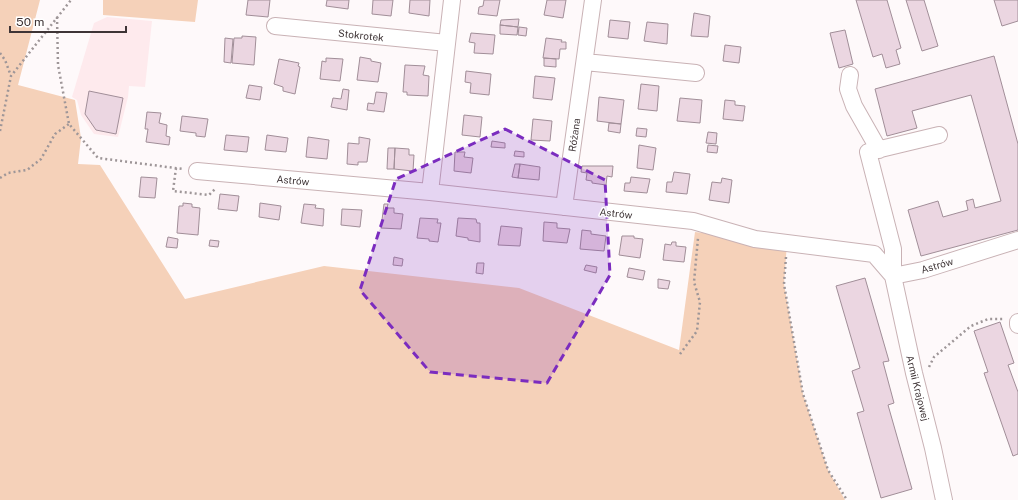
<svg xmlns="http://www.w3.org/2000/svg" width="1018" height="500" font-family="'Public Sans',sans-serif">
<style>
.built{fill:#feeaed}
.green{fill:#f5d1b9}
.building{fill:#ebd6e1;stroke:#a18e98}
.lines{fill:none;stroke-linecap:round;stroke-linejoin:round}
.minor-casing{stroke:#c9b2b5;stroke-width:18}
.path{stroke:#9e9698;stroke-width:2.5;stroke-dasharray:2 3;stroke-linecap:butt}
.minor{stroke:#fff;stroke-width:16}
.marked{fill:#7b2cbf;fill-opacity:0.2;stroke:#7b2cbf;stroke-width:3;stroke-dasharray:8 5;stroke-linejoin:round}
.labels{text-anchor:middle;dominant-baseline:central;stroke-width:3;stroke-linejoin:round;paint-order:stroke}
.street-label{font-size:10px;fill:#3e3436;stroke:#fff}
</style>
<rect width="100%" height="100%" fill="#fef9fa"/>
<path class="built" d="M107 17 152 21 145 87 129 86 128 97 118 137 94 134 81 115 77 100 72 97 94 23Z"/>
<path class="green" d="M0 0H40L18 85 75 100 81 138 78 164 100 165 185 299 324 266 519 288 679 350 695 232 787 243 784 284 803 394 828 470 845 500H0Z
M103 0H198L195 22 103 15Z"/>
<path class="building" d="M248 0H270L268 17 246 15Z
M327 0H349L348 9 326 6Z
M373 0H393L391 16 372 14Z
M410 0H430L429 16 409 13Z
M484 0H500L497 16 478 14 479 7 483 6Z
M547 0H566L563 18 544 15Z
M856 0H887L901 48 896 50 900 64 886 68 882 54 873 57Z
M906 0H924L938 46 922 51Z
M994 0H1018V21L1002 26Z
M694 13 710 16 708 37 691 36Z
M519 19 518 27 500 25 501 20Z
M610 20 630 22 628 39 608 37Z
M647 22 668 24 667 44 644 41Z
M500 25 518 27 517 35 500 34Z
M519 27 527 28 526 36 518 35Z
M845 30 853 64 839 68 830 33Z
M471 33 495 35 493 54 474 53 475 43 469 42Z
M242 36 256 37 254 65 232 63 234 38H242Z
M225 38 233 39 231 63 224 62Z
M546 38 562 40 561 42H566V49H560L559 59 543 58Z
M725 45 741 47 739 63 723 61Z
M994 56 1018 144V230L921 256 908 210 938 201 943 217 968 210 966 201 973 199 975 208 1001 201 971 95 912 111 917 128 887 136 875 89Z
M360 57 371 59V61L381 63 378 82 357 80Z
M326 58 343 59 340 81 320 79 322 61 326 62Z
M544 58 556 59V67L544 66Z
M279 59 299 63 298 66 300 67 295 94 283 91V87L274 84Z
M405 65 425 66 423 75 429 76 428 96 407 95V92H403Z
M466 71 491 74 489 95 470 93 471 83 465 82Z
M535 76 555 78 552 100 533 98Z
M641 84 659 86 657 111 638 109Z
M249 85 262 87 260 100 246 98Z
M343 89 349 90 347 110 331 107 333 98 341 99Z
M89 91 123 98 116 134 96 130 85 114Z
M376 92 387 93 384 112 367 110 368 103 374 104Z
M599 97 624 100 621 124 597 121Z
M680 98 702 100 700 123 677 121Z
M725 100 735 101V105L745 106 743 121 723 119Z
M147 112 161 113 159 123 167 125 166 136 170 137 169 145 146 142 148 129H145Z
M464 115 482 117 480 137 462 135Z
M182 116 208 119 205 137 196 136V133L180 131Z
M533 119 552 121 550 141 531 140Z
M609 123 621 124 620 133 608 131Z
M637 128 647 129 646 137 636 136Z
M708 132 717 133 716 144 706 143Z
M226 135 249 137 247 152 224 150Z
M267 135 288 138 286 152 265 150Z
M308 137 329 140 327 159 306 157Z
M359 137 370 139 367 162H358V165L347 164 348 143 359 144Z
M492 141 505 143V148L491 147Z
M639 145 656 148 653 170 637 168Z
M708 145 718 146 717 153 707 152Z
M388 148H395L394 169H387Z
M395 148 409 149V155H414L413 171 394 169Z
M515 151 524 152V157L514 156Z
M455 152H465L464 157 473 158 471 173 454 171Z
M515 164H520L518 178 512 177Z
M520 164 540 167 539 180 518 178Z
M582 166H613L612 177 607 176 606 185 592 183V181L586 180 587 173 581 172Z
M674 172 690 174 687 194 666 192 667 182H672Z
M141 177 157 178 155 198 139 197Z
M631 177 650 179 647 193 624 191 625 183H630Z
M722 178 732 180 729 203 709 200 712 182 721 183Z
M220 194 239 196 237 211 218 209Z
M183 203 192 204V207L200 208 198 235 177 233 179 206H183Z
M260 203 281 206 279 220 259 217Z
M304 204 316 205 315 208 324 209 323 226 301 223Z
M384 204H388L387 208H394V213L403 214 401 229 381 228Z
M342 209 362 210 360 227 341 225Z
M420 218 438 219 437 223H441L438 242 429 241V239L417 238Z
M458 218 476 219 477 223H480V242L468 240V238L456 236Z
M544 222 557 223V228L570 229 567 243 543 241Z
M501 226 522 228 520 246 498 245Z
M582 230 591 231V234L606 236 604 251 580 249Z
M622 236H634V238L643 239 640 258 619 255Z
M168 237 178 239 177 248 166 247Z
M210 240 219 241 218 247 209 246Z
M672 242H676V246L686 247 684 262 663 260 665 244 671 245Z
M394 257 403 259 402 266 393 265Z
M477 263H484L483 274 476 273Z
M586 265 597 267 596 273 584 270Z
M629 268 645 271 643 280 627 277Z
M865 278 889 361 883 362 894 403 888 405 912 489 881 498 857 413 864 411 852 371 860 368 836 286Z
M658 279 670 281 668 289 658 288Z
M1000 322 1014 363 1008 365 1018 392V454L1013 456 984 373 988 372 974 331Z"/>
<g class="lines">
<defs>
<path id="minor" d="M275 26 447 43
M585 62 696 73
M850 75 848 89 854 106 879 150
M939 135 868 152 893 249V276L914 373 933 448 944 500
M197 171 430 192 693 221 755 239 874 254 893 276 923 270 1018 240
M430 192 452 0
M564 207 593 0
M1018 322V325"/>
</defs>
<use href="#minor" class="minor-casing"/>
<path class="path" d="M57 17 58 65 69 124 98 158 183 169
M0 53 5 60 11 76
M0 131 11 76 71 0
M176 168 173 191 209 195 216 188
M0 178 8 173 27 170 41 159 55 134 69 124
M786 257 784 284 803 394 828 470 847 500
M680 354 697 331 700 302 694 282 698 238
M929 367 934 357 971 326 988 319H1003"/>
<use href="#minor" class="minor"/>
</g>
<path class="marked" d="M505 129 605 180 610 275 547 383 430 372 360 290 396 179Z"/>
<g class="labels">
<g class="street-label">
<text transform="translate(361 35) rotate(6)">Stokrotek</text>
<text transform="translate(574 135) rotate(-82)">Różana</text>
<text transform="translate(293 180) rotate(5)">Astrów</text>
<text transform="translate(616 213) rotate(6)">Astrów</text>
<text transform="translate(937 265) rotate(-16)">Astrów</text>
<text transform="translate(918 388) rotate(76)">Armii Krajowej</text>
</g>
</g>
<path d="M10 26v6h116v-6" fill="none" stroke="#3e3436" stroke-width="2"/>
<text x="16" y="26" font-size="12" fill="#3e3436" stroke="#ffffff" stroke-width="3" paint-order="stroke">50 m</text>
</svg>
